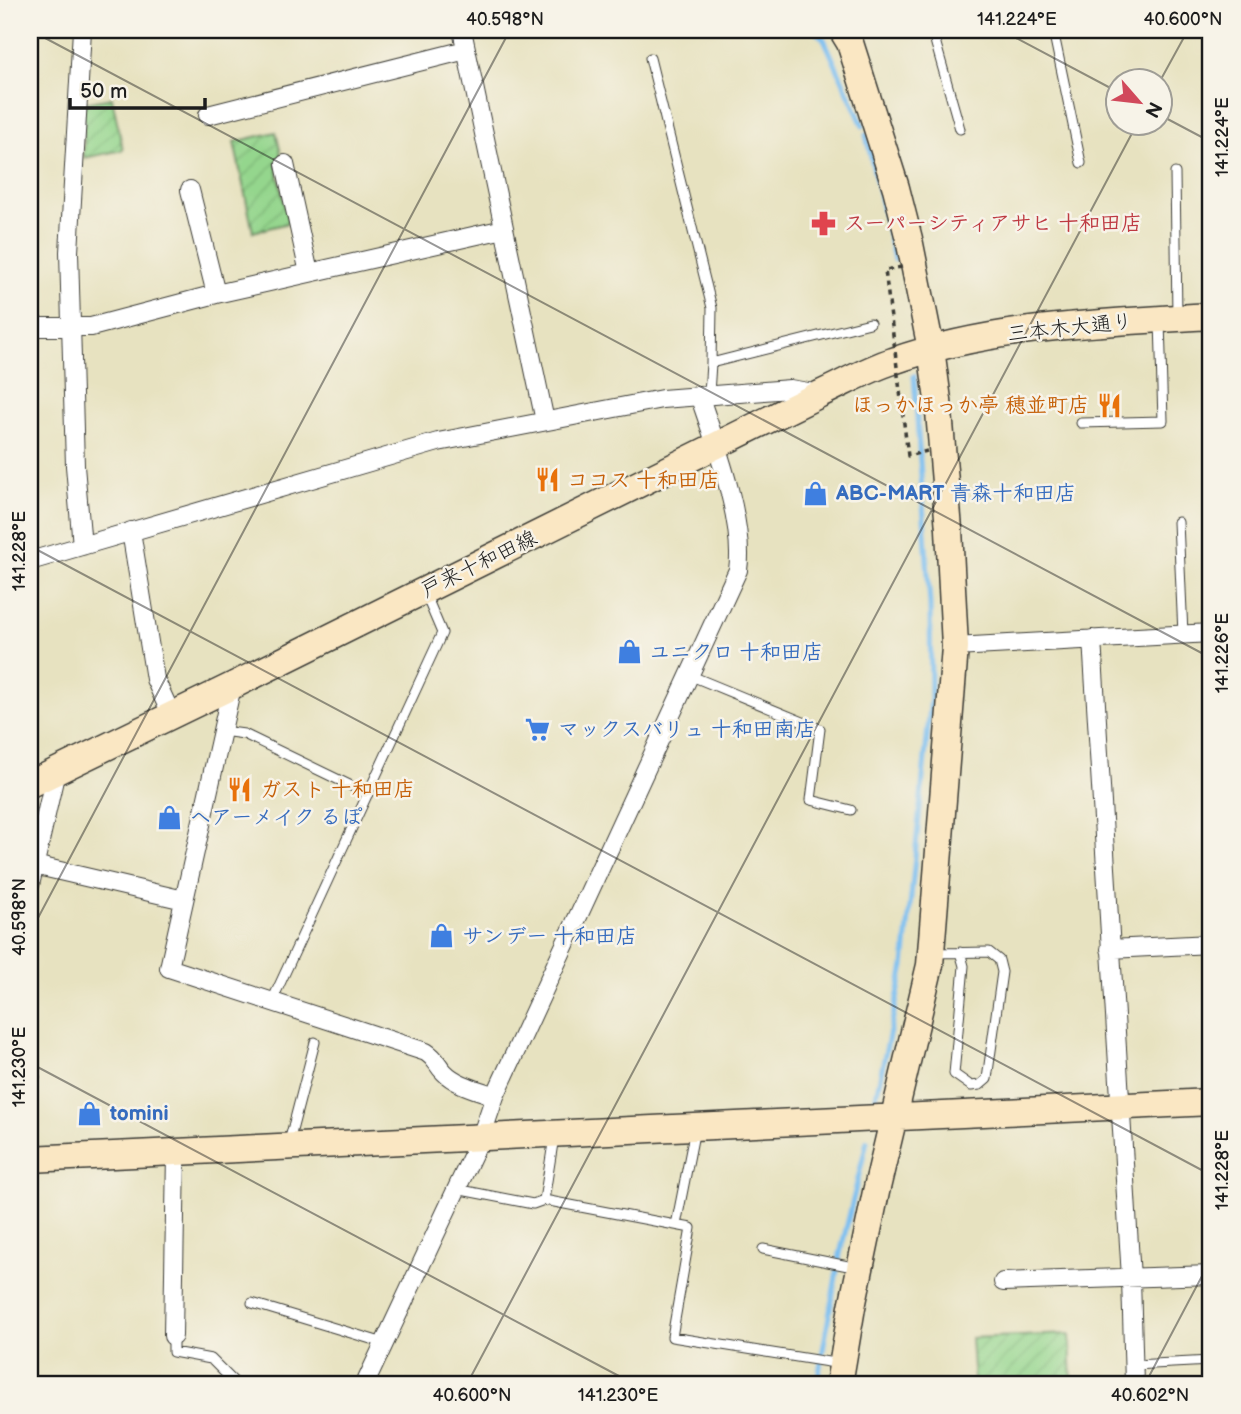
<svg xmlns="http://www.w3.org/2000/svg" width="1241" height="1414" font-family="'Balsamiq Sans','Klee One',sans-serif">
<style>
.garden{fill:url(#garden-furrows);stroke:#587954;stroke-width:2}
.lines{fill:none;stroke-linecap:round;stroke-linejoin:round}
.stream{stroke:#7bbff1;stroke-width:5}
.lane-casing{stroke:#3a3a35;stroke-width:11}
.street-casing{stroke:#3a3a35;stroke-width:20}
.secondary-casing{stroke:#3a3a35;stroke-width:29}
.lane{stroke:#fff;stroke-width:9}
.street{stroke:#fff;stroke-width:18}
.secondary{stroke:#fae7c3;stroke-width:26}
.path-bridge{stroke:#3a3a35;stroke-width:3.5;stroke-dasharray:5 5;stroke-linecap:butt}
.ticks{fill:none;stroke:#1c1c1c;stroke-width:2;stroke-opacity:0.45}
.labels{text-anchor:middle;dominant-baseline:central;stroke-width:5;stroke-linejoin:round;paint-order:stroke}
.health-label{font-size:21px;font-weight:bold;fill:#be3a42;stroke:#f7f3e8;text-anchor:start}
.street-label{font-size:21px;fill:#1c1c1c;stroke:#f7f3e8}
.food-label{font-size:21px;font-weight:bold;fill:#c56008;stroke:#f7f3e8;text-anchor:start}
.shop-label{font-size:21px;font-weight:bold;fill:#366cbe;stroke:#f7f3e8;text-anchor:start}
.neatline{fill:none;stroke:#1c1c1c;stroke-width:2.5}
.ticks-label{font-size:18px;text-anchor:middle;fill:#1c1c1c}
</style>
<defs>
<pattern id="garden-furrows" width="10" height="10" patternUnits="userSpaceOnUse" patternTransform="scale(1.75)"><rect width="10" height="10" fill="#94d68d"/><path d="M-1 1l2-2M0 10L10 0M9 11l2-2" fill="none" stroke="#7fb779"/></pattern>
</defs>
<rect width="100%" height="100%" fill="#f7f3e8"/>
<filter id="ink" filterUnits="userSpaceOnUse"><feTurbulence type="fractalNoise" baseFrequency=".0143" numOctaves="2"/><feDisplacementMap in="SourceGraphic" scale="14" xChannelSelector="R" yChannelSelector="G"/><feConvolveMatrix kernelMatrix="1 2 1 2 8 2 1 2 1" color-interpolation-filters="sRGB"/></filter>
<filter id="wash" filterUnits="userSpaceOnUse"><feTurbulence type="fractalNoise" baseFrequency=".00686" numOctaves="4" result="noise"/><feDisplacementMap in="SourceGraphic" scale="28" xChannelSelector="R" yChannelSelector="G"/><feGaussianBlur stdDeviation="1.57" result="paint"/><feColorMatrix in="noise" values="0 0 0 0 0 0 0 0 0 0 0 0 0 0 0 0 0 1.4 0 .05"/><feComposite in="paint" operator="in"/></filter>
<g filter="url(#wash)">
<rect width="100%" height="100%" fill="#e7e2c0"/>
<path class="garden" d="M112 98 123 150 84 158V103Z
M276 132 282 159 276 162 288 223 253 232 234 142Z
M1070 1334 1072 1384H974L971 1338Z"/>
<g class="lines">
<path class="stream" d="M814 30 824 39 863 126
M866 135 894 259
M875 1101 904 966 931 698 930 604 914 376
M817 1384 840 1254 867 1141"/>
</g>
</g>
<g filter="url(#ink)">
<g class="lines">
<defs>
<path id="lane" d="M932 30 960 129
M1053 30 1081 163
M650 58 712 308 711 363
M1175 173 1177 315
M709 394 711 363 870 323
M1081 423 1163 421 1160 321
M1178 522 1183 634
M689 675 820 729 811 800 851 810
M222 731 244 734 368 794
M933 953 989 952 999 960 1002 972 987 1079 980 1085 971 1086 954 1074 964 966 960 952
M272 1001 442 633 425 593
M30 1089 35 1077
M554 1137 544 1200 691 1228 672 1337 841 1364
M289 1142 315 1042
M456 1189 533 1204 544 1200
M676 1225 695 1129
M763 1249 858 1268
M252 1303 384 1343
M173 1336V1352L211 1359 236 1384
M1134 1365 1211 1361"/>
<path id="street" d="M82 30 69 252 75 466 82 546
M462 30 545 421
M208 115 466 50
M285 164 309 273
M190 190 216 294
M30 327H91L216 294 504 229
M131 531 155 679 171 714
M30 561 438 442 662 399 790 389 820 394
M1092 639 1131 1278 1134 1384
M955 647 1211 633
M232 686 169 968 426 1052C437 1059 436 1064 444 1072 456 1085 479 1090 495 1096
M34 865 184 900
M30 885 56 771
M1110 949 1211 944
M1003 1282 1211 1275
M173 1336 176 1153
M365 1384 481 1137 495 1096 738 570C745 522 715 442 699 395"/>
<path id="secondary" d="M30 784 232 686 820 394C844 383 868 369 893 361 995 325 1105 323 1211 316
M30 1159 1211 1102
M839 1384 852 1307 876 1192 930 965 955 647 949 529 938 400 931 349 909 239 896 188 850 43 842 30"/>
</defs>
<use href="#lane" class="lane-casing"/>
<use href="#street" class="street-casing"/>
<use href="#secondary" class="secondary-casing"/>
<use href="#lane" class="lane"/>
<use href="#street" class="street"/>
<use href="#secondary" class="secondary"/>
<path class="path-bridge" d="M902 267 885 270 908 456 927 451"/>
</g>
</g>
<path class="ticks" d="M30 30 1211 658M1001 30 1118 92M1160 81 1188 30M1160 115 1211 142M30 546 1211 1175M30 933 510 30M30 1063 634 1384M467 1384 1138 122M1145 1384 1211 1259"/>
<defs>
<symbol id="pharmacy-bare" viewBox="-9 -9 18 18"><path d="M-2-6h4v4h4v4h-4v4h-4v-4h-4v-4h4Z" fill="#e0444e" stroke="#f7f3e8" stroke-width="2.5" paint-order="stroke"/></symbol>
<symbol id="restaurant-bare" viewBox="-9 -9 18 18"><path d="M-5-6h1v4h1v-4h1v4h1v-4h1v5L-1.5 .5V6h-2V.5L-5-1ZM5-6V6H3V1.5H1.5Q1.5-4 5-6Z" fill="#e8710a" stroke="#f7f3e8" stroke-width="2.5" paint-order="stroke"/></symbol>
<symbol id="shop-bare" viewBox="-9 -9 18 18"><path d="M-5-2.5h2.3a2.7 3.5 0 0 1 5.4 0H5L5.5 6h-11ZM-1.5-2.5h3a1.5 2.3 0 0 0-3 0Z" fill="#3f7fe0" stroke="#f7f3e8" stroke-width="2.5" paint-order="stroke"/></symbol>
<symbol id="supermarket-bare" viewBox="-9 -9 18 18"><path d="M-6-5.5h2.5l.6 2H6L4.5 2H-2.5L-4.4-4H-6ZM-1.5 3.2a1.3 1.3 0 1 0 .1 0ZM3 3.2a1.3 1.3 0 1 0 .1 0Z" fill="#3f7fe0" stroke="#f7f3e8" stroke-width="2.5" paint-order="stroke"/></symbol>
</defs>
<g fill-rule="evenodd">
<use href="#pharmacy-bare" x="806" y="206" width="35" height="35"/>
<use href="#restaurant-bare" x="1092" y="388" width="35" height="35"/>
<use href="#restaurant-bare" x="530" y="462" width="35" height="35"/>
<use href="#shop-bare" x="798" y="476" width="35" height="35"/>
<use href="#shop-bare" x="612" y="634" width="35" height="35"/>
<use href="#supermarket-bare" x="520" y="712" width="35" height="35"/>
<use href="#restaurant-bare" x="222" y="772" width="35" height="35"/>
<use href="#shop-bare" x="152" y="800" width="35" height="35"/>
<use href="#shop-bare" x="424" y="918" width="35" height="35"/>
<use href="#shop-bare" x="72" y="1096" width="35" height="35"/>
</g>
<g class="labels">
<g class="health-label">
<text x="844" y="223">スーパーシティアサヒ 十和田店</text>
</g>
<g class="street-label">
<text transform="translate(1070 328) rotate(-6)">三本木大通り</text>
<text transform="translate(479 564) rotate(-26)">戸来十和田線</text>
</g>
<g class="food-label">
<text x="1089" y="405" text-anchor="end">ほっかほっか亭 穂並町店</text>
<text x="567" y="480">ココス 十和田店</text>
<text x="260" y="789">ガスト 十和田店</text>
</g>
<g class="shop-label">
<text x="836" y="493">ABC-MART 青森十和田店</text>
<text x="649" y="652">ユニクロ 十和田店</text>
<text x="558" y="729">マックスバリュ 十和田南店</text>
<text x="190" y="817">ヘアーメイク るぽ</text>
<text x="462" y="936">サンデー 十和田店</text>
<text x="110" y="1113">tomini</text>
</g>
</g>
<rect width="1241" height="1414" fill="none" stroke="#f7f3e8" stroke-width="77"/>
<g transform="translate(1139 102) rotate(118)"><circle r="33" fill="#f7f3e8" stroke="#9f9d96" stroke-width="2"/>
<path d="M0-5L12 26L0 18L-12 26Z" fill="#d1495b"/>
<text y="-10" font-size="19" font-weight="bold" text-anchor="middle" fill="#1c1c1c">N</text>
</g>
<path d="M70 98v10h135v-10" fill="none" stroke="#1c1c1c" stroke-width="3.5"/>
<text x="80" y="98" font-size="21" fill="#1c1c1c" stroke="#f7f3e8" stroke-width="5" paint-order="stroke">50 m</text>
<rect x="38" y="38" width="1164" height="1338" class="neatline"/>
<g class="ticks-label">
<text x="505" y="25">40.598°N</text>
<text x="1017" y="25">141.224°E</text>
<text x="1183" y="25">40.600°N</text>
<text transform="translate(1222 137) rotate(-90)" y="6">141.224°E</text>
<text transform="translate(19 551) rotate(-90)" y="6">141.228°E</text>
<text transform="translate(1222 653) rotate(-90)" y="6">141.226°E</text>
<text transform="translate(19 917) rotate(-90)" y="6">40.598°N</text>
<text transform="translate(19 1067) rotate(-90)" y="6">141.230°E</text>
<text transform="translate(1222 1170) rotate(-90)" y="6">141.228°E</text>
<text x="472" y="1401">40.600°N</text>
<text x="618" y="1401">141.230°E</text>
<text x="1150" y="1401">40.602°N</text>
</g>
</svg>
